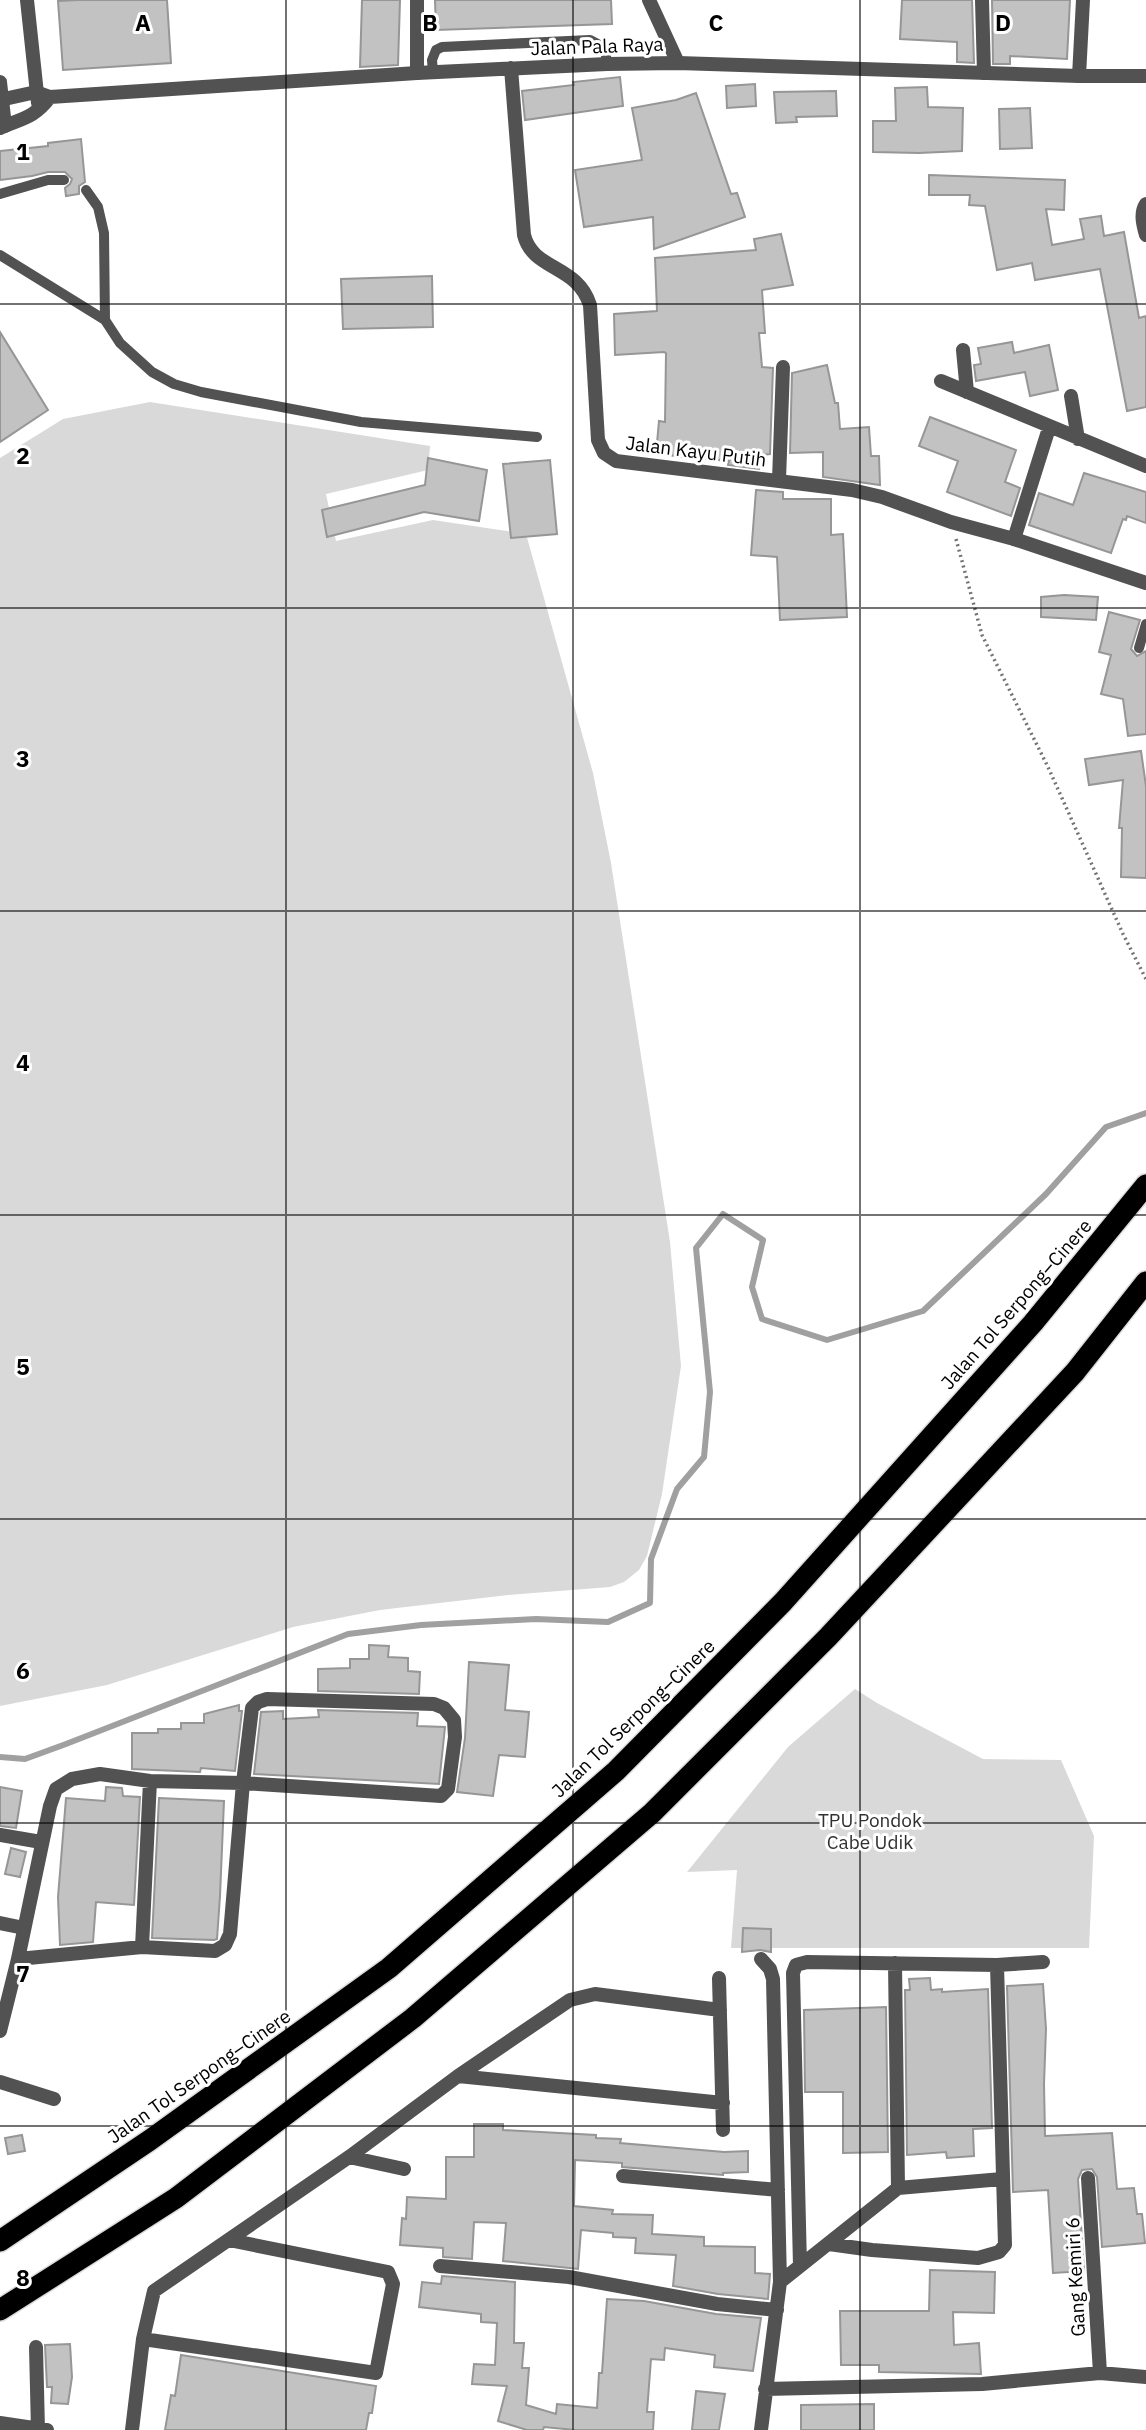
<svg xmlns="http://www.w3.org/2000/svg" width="1146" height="2430" font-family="'IBM Plex Sans',sans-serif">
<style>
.green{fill:#d9d9d9}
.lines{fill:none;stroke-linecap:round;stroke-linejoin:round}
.stream{stroke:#a0a0a0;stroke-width:6}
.building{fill:#c2c2c2;stroke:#969696;stroke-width:2}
.motorway-casing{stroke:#dbdbdb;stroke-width:24}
.path{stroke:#747474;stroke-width:3.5;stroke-dasharray:2 3.5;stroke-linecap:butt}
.service{stroke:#525252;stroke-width:10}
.minor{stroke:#525252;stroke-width:14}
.tertiary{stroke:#525252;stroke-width:14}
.motorway{stroke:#000;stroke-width:21}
.grid{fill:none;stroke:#000;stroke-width:2;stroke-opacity:0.55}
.labels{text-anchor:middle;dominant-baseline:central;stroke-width:6;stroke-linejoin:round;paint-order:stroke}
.street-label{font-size:19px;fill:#000;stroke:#fff}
.park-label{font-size:19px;fill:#303030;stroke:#fff}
.grid-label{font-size:23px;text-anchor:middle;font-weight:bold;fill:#000;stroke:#fff;stroke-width:6;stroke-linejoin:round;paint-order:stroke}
</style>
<rect width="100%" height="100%" fill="#fff"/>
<path class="green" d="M150 402 430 446 428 470 326 494 336 541 433 520 526 534 593 773 611 863 670 1242 681 1366 662 1494 647 1556 639 1570 624 1582 610 1587 508 1595 380 1610 293 1627 107 1685 0 1706V458L63 419Z
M855 1689 877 1703 983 1759 1061 1760 1094 1836 1089 1948H731L737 1870 687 1872 788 1747Z"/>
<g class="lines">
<path class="stream" d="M0 1757 25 1759 66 1744 348 1634 421 1625 536 1619 608 1622 650 1603 651 1559 677 1489 704 1457 710 1392 696 1248 723 1214 763 1240 752 1287 762 1319 827 1340 923 1311 1046 1194 1106 1127 1146 1113"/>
</g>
<path class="building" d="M78 0H167L171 63 63 70 58 1Z
M362 0H400L398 65 360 67Z
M435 0H611L612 24 436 30Z
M902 0H972L974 63 957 62V42L900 39Z
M992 0H1070L1067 59 1010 56V64H993Z
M620 77 623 106 525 120 522 91 574 85 573 82Z
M755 84 756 106 727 108 726 86Z
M927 87 928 107 963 108 962 151 919 153 873 152V121H896L895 88Z
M836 91 837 116 796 117 797 122 776 123 774 92Z
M696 93 731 194 737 193 745 217 654 249 653 217 584 227 575 170 642 160 632 108 676 100Z
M1030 108 1032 148 1000 149 999 109Z
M81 139 85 182 79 186V194L66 196 65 188 70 184 72 179 65 172H48L32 176 0 180V151L48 146V143Z
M929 175 1065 180 1064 210 1046 209 1052 245 1084 239 1080 219 1101 216 1104 236 1124 232 1139 318 1146 316V407L1127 411 1100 269 1035 280 1032 263 997 270 985 206 969 205 970 195H929Z
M781 234 793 285 762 290 765 333H759L762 367 773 368 770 454 761 455 759 469 728 465 729 461 656 454 659 421 665 422 666 353 664 352 615 355 614 314 657 311 655 258 756 250 754 239Z
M432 276 433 327 343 329 341 279Z
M0 332 48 410 0 442Z
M1012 342 1014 353 1049 345 1058 390 1030 396 1025 372 976 381 974 365 981 364 978 348Z
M827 365 835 403H838L840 429 869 427 871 456H879L880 485 823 477V452L790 453 792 373Z
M930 417 1016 450 1005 482 1020 488 1011 516 947 492 958 461 919 446Z
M428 458 487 470 479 521 424 512 327 537 322 510 425 485Z
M550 460 557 534 511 538 503 464Z
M1084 473 1146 492V523L1127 516 1126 520 1123 519 1111 553 1029 525 1039 493 1073 505Z
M756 490 783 492V499H831V535L843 534 847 617 780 620 777 557 751 555Z
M1064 595 1098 597 1096 620 1041 617V597Z
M1109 612 1140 620 1131 649 1137 656 1146 651V734L1128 736 1123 699 1101 694 1111 655 1099 652Z
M1141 751 1146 786V878L1121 877 1122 828H1119L1123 780 1089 785 1085 759Z
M369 1645 389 1646 388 1657 408 1658V1671L420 1672 419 1694 318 1691V1669L350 1668V1659H369Z
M469 1662 509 1665 505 1710 529 1712 525 1757 499 1755 493 1796 457 1792 465 1738Z
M239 1705V1711H242L235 1771 201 1768 200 1772 132 1769V1733H158V1729H181V1723H204V1714Z
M318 1710 418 1713 417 1726 445 1727 439 1784 254 1774 261 1712 283 1711V1719L319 1717Z
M0 1787 22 1791 16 1828 0 1826Z
M106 1787 122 1788 123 1796 140 1797 134 1905 96 1902 93 1942 60 1945 58 1897 66 1798 105 1801Z
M159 1798 224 1801 220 1896 217 1939 214 1940 152 1938Z
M11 1848 26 1852 20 1877 5 1874Z
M743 1928 771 1929V1952L760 1950 742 1952Z
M930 1978 931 1990 942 1989V1992L988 1989 992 2128 973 2129 974 2156 947 2158 946 2152 907 2155 905 1990H910L909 1979Z
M1043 1984 1046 2029 1044 2084 1045 2136 1112 2133 1117 2189 1134 2188 1137 2214H1142L1145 2243 1102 2247 1097 2177 1092 2169 1082 2170 1078 2179 1084 2271 1053 2273 1048 2190 1013 2192 1007 1986Z
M886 2007 888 2152 843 2153V2092H805L804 2010Z
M474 2124H503V2130L596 2135V2138L621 2139 620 2143 724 2152 748 2151V2172L723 2173V2175L622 2167V2163L575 2160 574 2206 613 2210 612 2214 653 2215 652 2234 704 2237V2246L755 2247V2273L770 2274 768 2299 718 2294 673 2286 676 2255 635 2253 636 2238 613 2237V2233L581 2230 578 2269 503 2261 506 2223 474 2222 472 2259 443 2257V2248L400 2245 402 2218 406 2219 407 2197 446 2199V2157H474Z
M22 2135 25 2151 8 2154 5 2138Z
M930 2270 995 2272 994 2313 953 2312 954 2345 979 2343 981 2374 879 2372V2365H841L840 2311H929Z
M442 2276 515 2282 514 2343H524L522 2368H529L526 2405 556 2414 557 2404 597 2408 599 2373H602L607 2299 644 2301 716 2314 761 2318 753 2371 714 2367 715 2355 665 2348 664 2360 651 2359 647 2412H654L653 2430H575L544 2427 543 2430H527L498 2421 507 2386 472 2384 474 2364 495 2365 497 2323 481 2322V2314L419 2307 422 2282 441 2284Z
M70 2344 72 2377 68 2404 51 2403 52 2387H47L45 2345Z
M181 2355 376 2386 372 2413H369L366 2430H165L171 2395 175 2396Z
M696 2391 725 2394 719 2430H692Z
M874 2404V2430H801V2405Z"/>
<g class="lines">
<defs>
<path id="motorway" d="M0 2241 150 2140 389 1968 616 1771 783 1602 1033 1323 1146 1185
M0 2310 176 2198 413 2018 652 1813 828 1637 1075 1372 1146 1282"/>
</defs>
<use href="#motorway" class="motorway-casing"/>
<path class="path" d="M956 539 982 635 1048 767 1123 934 1146 979"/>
<path class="service" d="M433 72 432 60 436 50 442 47 590 40 605 48 607 64
M86 190 98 207 104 233 105 320 120 343 152 372 174 384 201 392 361 422 537 437
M0 194 48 180H64
M0 255 105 320
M1139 648 1146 624"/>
<path class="minor" d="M27 0 38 103
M649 0 678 63
M982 0 984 73
M417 73V0
M1079 76 1083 0
M0 82 5 126
M1146 204C1140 213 1143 225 1146 235
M963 350 967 392
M941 381 1146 466
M1071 396 1078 439
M779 480 783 367
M1014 539 1049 428
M0 1835 41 1842
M0 1923 24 1928
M142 1947 150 1781
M719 1978 723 2130
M0 2031 18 1959 50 1806 56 1789 72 1779 100 1774 150 1781 243 1783 441 1796 448 1789 455 1737 454 1720 444 1708 434 1704 267 1699 258 1702 252 1708 243 1783 230 1934 225 1945 215 1951 142 1947 18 1959
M458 2076 723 2103
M0 2082 54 2099
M349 2157 404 2169
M623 2176 778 2190
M1088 2178 1100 2373
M898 2188 1002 2179
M829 2244 872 2250 978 2258 999 2252 1005 2245 997 1965
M440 2266 569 2277 717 2304 777 2310
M800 2266 793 1973 796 1965 807 1962 997 1965 1043 1962
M780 2282 898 2188 895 1963
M143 2339 376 2373 393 2284 388 2272 229 2240
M36 2347 38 2430
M765 2389 982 2384 1100 2373 1146 2377
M0 2423 47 2430
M132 2430 143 2339 154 2291 349 2157 458 2076 570 2000 595 1994 720 2010
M761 2430 780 2282 773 1979 770 1969 761 1959"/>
<path class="tertiary" d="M511 68 524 235C533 271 577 264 590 305L598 440 604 453 616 461 852 490 882 497 951 522 1014 539 1146 583
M0 100 36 92 50 97 417 73 607 64 678 63 1079 76H1146
M0 128C23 118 34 118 50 97"/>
<use href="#motorway" class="motorway"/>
</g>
<path class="grid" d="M286 0V2430M573 0V2430M860 0V2430M0 304H1146M0 608H1146M0 911H1146M0 1215H1146M0 1519H1146M0 1823H1146M0 2126H1146"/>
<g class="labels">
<g class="street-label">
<text transform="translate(597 46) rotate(-2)">Jalan Pala Raya</text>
<text transform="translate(696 451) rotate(7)">Jalan Kayu Putih</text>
<text transform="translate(1016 1304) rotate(-49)">Jalan Tol Serpong–Cinere</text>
<text transform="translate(633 1718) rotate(-44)">Jalan Tol Serpong–Cinere</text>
<text transform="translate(199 2076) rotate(-35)">Jalan Tol Serpong–Cinere</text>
<text transform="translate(1075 2277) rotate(-93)">Gang Kemiri 6</text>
</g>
<g class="park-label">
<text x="870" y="1820">TPU Pondok<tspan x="870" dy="22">Cabe Udik</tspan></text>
</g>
</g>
<g class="grid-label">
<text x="143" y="31">A</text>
<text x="430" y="31">B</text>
<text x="716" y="31">C</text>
<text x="1003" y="31">D</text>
<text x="23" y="160">1</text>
<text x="23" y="464">2</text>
<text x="23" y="767">3</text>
<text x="23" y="1071">4</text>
<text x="23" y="1375">5</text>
<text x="23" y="1679">6</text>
<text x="23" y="1982">7</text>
<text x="23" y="2286">8</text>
</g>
</svg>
